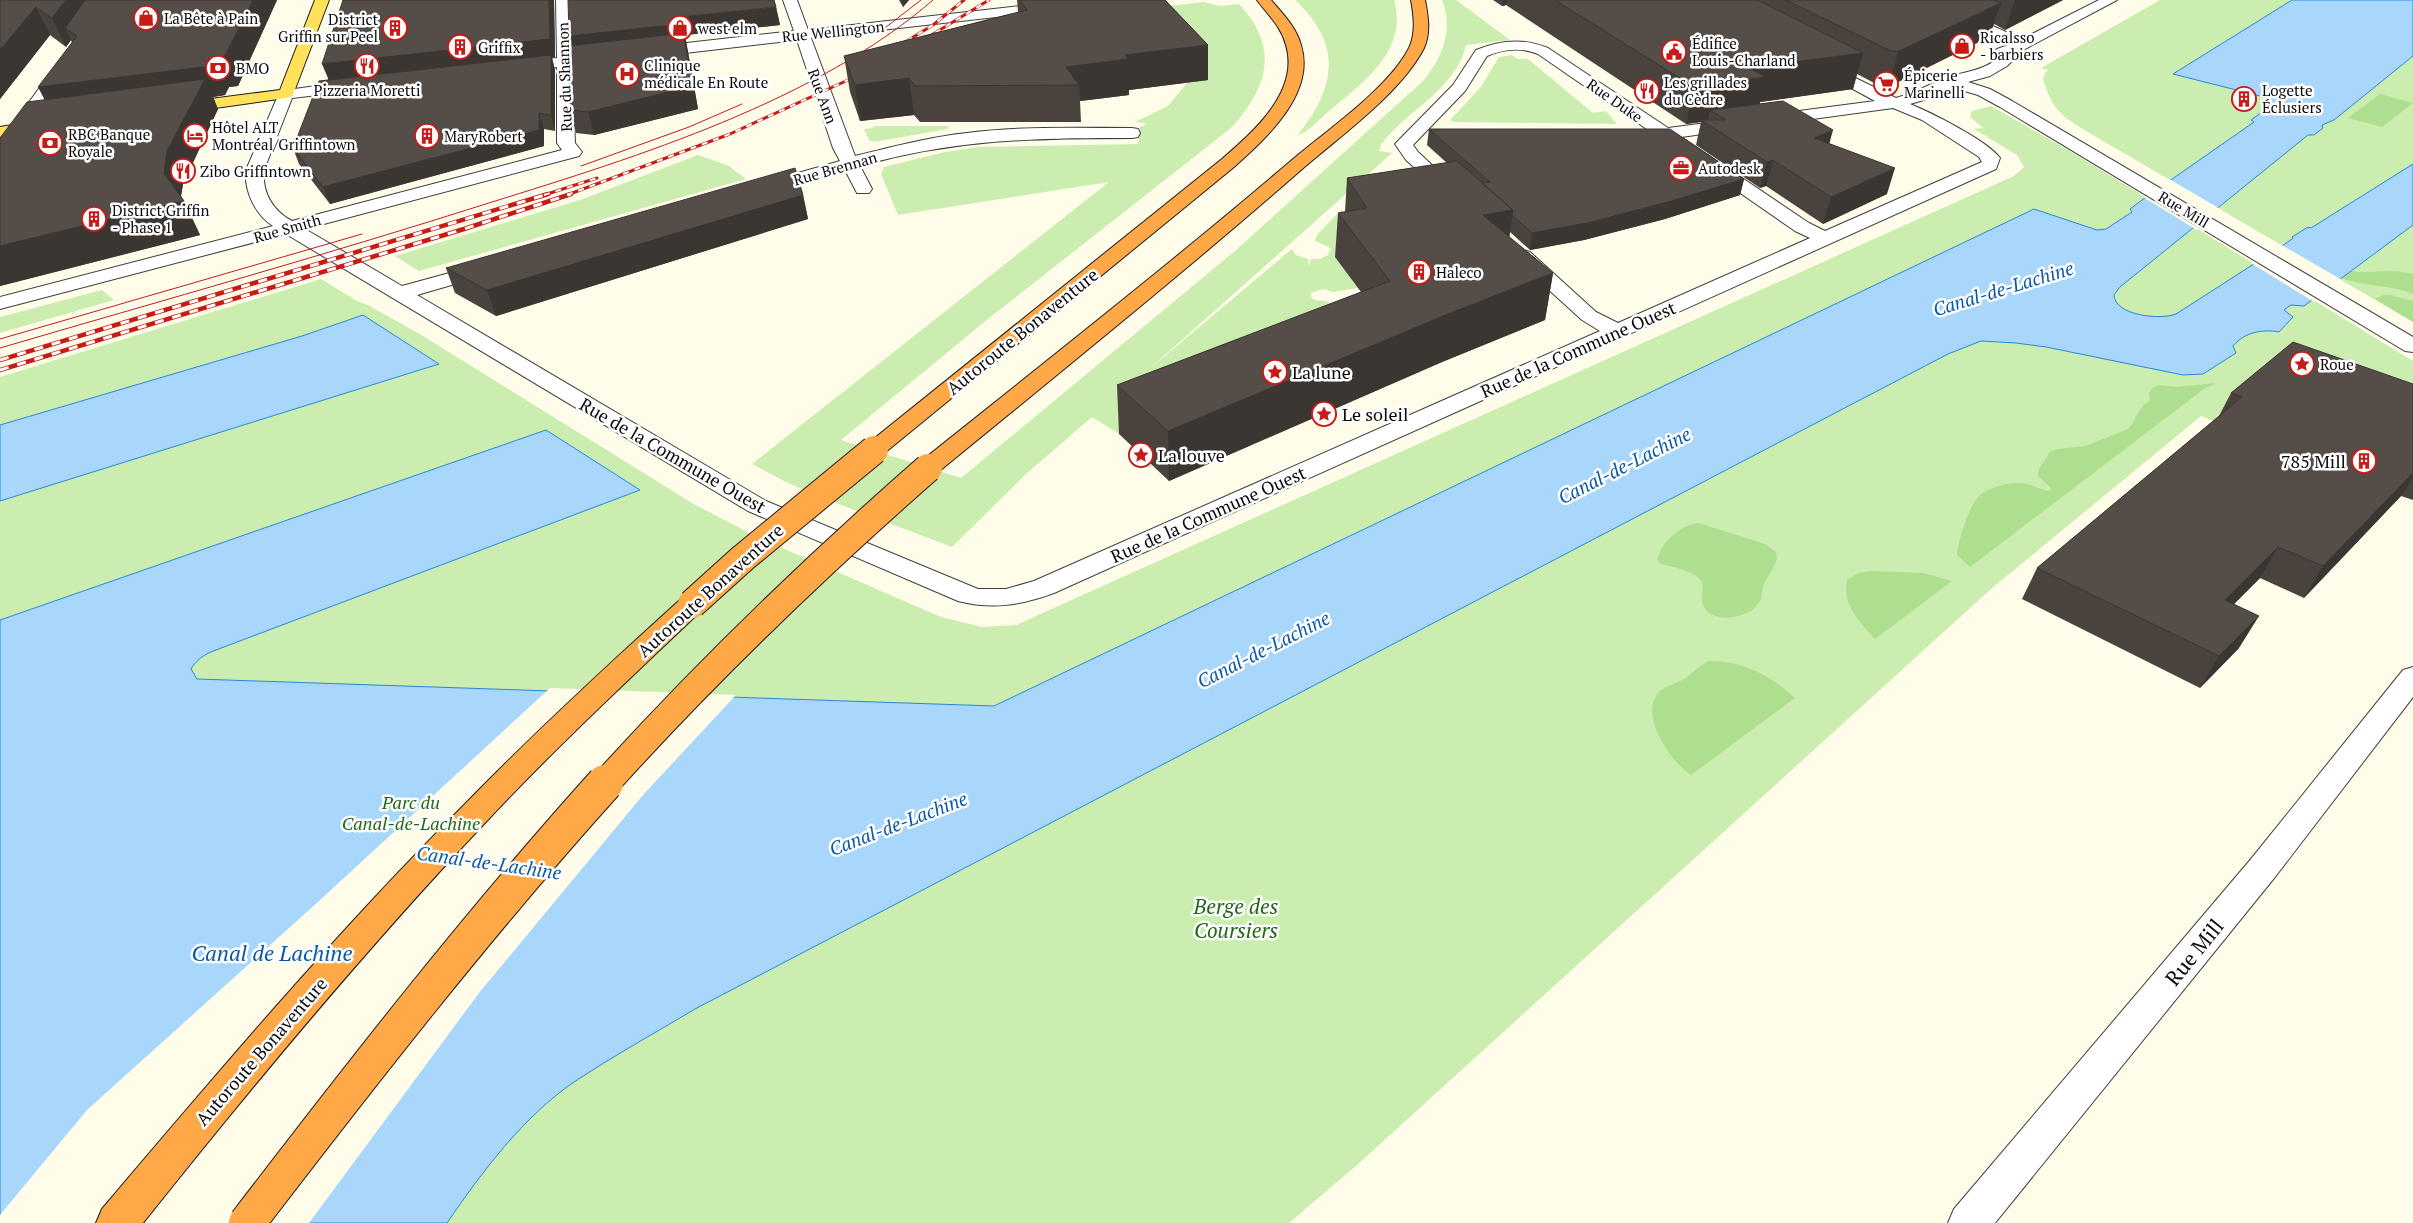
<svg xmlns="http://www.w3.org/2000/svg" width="2413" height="1223" font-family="'PT Serif',serif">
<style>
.green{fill:#cbedb0}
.forest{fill:#addf8e}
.water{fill:#a9d7fc;stroke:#2987da}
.pier{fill:#fffcea}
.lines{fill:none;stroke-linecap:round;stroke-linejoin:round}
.minor-casing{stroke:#3e3e3e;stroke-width:2}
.major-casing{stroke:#1c1c1c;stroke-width:2}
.highway-casing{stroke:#1c1c1c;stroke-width:2}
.minor{fill:#fff;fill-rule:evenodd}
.major{fill:#ffe25a;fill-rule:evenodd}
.highway{fill:#ffa848;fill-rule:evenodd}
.tram{stroke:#c71b17;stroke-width:1}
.rail-far1-casing{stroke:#c71b17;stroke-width:3}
.rail-casing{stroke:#c71b17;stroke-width:4.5}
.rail-far1{stroke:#fff;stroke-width:2;stroke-dasharray:6;stroke-linecap:butt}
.rail{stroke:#fff;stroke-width:3;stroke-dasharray:9;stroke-linecap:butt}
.highway-bridge-far1-casing{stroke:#1c1c1c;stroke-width:30;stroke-linecap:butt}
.highway-bridge-casing{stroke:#1c1c1c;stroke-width:38;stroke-linecap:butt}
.highway-bridge-far1{stroke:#ffa848;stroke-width:28}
.highway-bridge{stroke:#ffa848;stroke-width:36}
.wall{fill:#49423d}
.shaded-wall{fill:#3c3632}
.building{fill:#554d47;stroke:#3c3632}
.labels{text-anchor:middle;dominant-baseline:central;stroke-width:5;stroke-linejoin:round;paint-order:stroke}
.far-poi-label{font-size:15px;fill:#0b0b0b;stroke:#fff;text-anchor:start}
.far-street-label{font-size:15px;fill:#0b0b0b;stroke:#fff}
.street-label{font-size:18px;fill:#0b0b0b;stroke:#fff}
.poi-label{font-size:18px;fill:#0b0b0b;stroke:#fff;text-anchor:start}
.park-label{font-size:18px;font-style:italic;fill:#226817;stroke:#fff}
.water-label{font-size:19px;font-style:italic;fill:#0a58a8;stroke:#fff}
.near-park-label{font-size:21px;font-style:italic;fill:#226817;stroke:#fff}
.near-street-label{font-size:21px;fill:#0b0b0b;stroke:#fff}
.near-water-label{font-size:22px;font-style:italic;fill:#0a58a8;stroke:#fff}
</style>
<rect width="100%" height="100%" fill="#fffcea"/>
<path class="green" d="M1295 0H1394C1409 51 1362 83 1328 112 1319 119 1309 132 1298 135 1336 87 1343 45 1295 0Z
M1442 0H1456L1510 40 1466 45C1456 90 1405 111 1381 145L1379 151 1392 153 1147 371 1292 249 1296 255 1308 259 1309 266 1311 259H1320L1328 255 1331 248 1315 241 1317 235 1341 210 1348 212 1358 288 1333 292 1323 289 1311 293V296L1314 300 1327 301 1334 309 1119 434 1092 417 1026 474 952 547 825 499 786 482 752 464 1109 182 898 215 881 174 884 167 945 152 978 147 1138 144 1140 126H1144L1145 123 1135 122 1168 106 1187 83 1205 80 1142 9 1204 2 1220 6 1239 4C1280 48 1268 87 1231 128L988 319 841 440 961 478 1236 250 1423 81C1442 58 1454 30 1442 0Z
M2160 0H2413V322L2081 128C2063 116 2055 111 2047 91 2044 81 2040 78 2048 70L2041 68Z
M1512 55 1518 59H1528L1593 113 1606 111 1617 124 1454 122 1450 120 1481 87 1499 57Z
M1991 106 2075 154 2413 361V420L2216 422 2201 416 1991 589 1357 1165 1289 1223H0V377L321 279 357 301 368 305 418 333 692 503 757 537 941 617 982 627 1016 625 2014 176 2024 167 2017 155 1974 129 1983 128 1970 117 1972 111Z
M874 126H949L948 129 874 142 869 140 864 129 873 128Z
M698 155 729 166 746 179 419 271 395 256 580 200Z
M102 290 114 300 0 333V317Z"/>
<path class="forest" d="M2380 94 2413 103 2382 127 2348 118Z
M2351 271C2371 274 2393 268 2413 274V294C2389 284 2365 287 2341 278Z
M2384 295H2390L2413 301V322L2375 299Z
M2216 383 2204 389 1970 567 1957 555C1958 541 1969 506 1979 496 1987 488 2008 482 2020 483 2030 483 2040 490 2050 491L2051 488 2038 476 2039 469 2050 452 2058 449 2086 446 2128 429C2138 419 2136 408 2150 401L2149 393 2153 387 2160 385 2176 387Z
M1698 523 1765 544 1776 552 1777 559C1774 569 1766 577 1763 587 1761 594 1763 598 1758 604 1748 618 1718 623 1706 610 1697 599 1706 589 1701 581 1694 570 1671 567 1659 563L1657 559C1663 541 1680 525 1698 523Z
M1871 571 1923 573 1952 581 1875 639C1859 621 1842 605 1847 580L1858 573Z
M1709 661C1742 660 1771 676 1795 698L1691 775C1672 763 1643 721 1655 698 1662 685 1676 685 1687 677 1695 671 1700 665 1709 661Z"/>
<path class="water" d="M2292 0H2413V56L2334 120 2322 125 2323 128 2314 135H2308L2120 287 2114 295C2115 316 2161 320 2176 314L2285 244 2293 238 2292 237 2308 227 2311 228 2413 164V225L2304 306 2291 305 2284 310 2293 317 2279 332C2262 329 2245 332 2233 346L2236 353 2203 374 2183 375 2046 347 2016 343 1981 341 1948 354 695 1009C655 1033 613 1056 574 1082 523 1117 482 1172 447 1223H0V620L546 430 640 490 216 650C205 654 197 659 191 669L197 679 994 706 2034 209 2097 230 2106 229 2132 212 2130 209 2142 200 2254 122 2251 120 2262 112H2266L2272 108 2271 102 2260 96 2173 74Z
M363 315 439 364 0 501V425L302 336Z"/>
<path class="pier" d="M2169 179 2222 210 2197 230 2143 197Z
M2280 244 2342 280 2314 302 2251 263Z
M550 688 736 695 643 795 479 993 309 1223H0V1215L87 1110 319 901Z"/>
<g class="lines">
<defs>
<path id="minor" d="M556 0H570L572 56 606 52 614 57 606 62 572 65 575 143 582 152 579 156 305 229 402 286 486 263 493 265 496 269 493 273 417 295 766 501 978 589H1006L1034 581 1600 331 1582 320 1516 260 1513 256 1516 252 1523 250 1530 252 1596 312 1618 323 1810 238 1795 231 1662 139H1651L1649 135 1651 132 1538 54C1521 47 1503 49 1487 56L1465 91 1413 145 1418 152 1461 192 1458 196H1446L1406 160 1395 144 1453 85 1476 50C1500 40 1524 38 1548 48L1668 128 1875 101 1816 69 1813 66 1816 63 1821 61 1896 98C1913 93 1927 86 1943 79 1963 71 1984 72 2000 56L1994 52 1997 49 2014 43 1996 38 1919 3 1917 0H1935L2006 32 2026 37 2099 0H2117L2023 50 2007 66 1990 76 1968 82 1990 89 2012 101 2413 337V352L2405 351 2000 107 1978 95 1951 87 1927 99 1910 104C1930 112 1988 141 2000 158L1996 169 1054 593C1021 605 993 610 958 601L748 511 286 234 0 309V297L273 226C255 215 244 190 246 170L280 91 352 81 360 86 352 91 292 98 264 170C262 192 272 210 292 221L562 150 557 143V67L517 72 509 67 517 62 557 58ZM1893 108 1922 120 1979 157 1982 162 1825 231 1809 223 1681 137Z
M783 0H797L808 30 1074 0H1118L1111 4 811 38 855 156C892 147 929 137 967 133 1022 126 1077 128 1132 128L1138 129 1140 133 1138 137 1132 138C1034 138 955 139 860 166L872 189 869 193H857L845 170 768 193H756L753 189 756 185 840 161 833 148 797 40 651 57 643 52 651 47 794 31Z
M64 59 72 64 6 158 0 159V142L59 61Z
M2413 667V697L2275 877 1995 1223H1948L1954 1209 2251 859 2403 670Z"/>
<path id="major" d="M315 0H329L292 97 180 113 174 111 172 108 174 105 180 103 280 90Z
M43 120 49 121 51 125 49 129 0 137V127Z"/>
<path id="highway" d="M1257 0H1271C1283 14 1296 27 1301 45 1316 94 1266 138 1234 167L882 455 874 457 866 455 862 450 866 445 1222 159C1253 132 1300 92 1286 45 1281 26 1268 15 1257 0Z
M1411 0H1425C1428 15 1431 33 1424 48 1401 93 1339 137 1301 170 1182 274 1059 373 937 473L928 475 919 473 916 468 919 463C1044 363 1170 264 1292 160 1326 131 1389 88 1409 48 1416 33 1414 16 1411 0Z
M692 595 702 598 706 604 702 610C628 680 554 749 484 824 364 951 252 1086 143 1223H96L102 1209C219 1071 336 933 464 805 534 733 608 665 682 598Z"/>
</defs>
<use href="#minor" class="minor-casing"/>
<use href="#major" class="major-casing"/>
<use href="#highway" class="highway-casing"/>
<use href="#minor" class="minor"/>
<use href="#major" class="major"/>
<use href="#highway" class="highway"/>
<path class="tram" d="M881 31 921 0
M581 166 689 127 742 104
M0 339 362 234
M0 348C164 300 329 254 492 202 637 157 817 101 933 0"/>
<defs>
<path id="rail-far1" d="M925 39 989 0
M897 47 933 25 964 0
M544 195 597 178
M567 195 730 134 859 75"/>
<path id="rail" d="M0 360 548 194
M0 370 464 229 571 194"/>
</defs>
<use href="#rail-far1" class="rail-far1-casing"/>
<use href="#rail" class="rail-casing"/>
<use href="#rail-far1" class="rail-far1"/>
<use href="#rail" class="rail"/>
<defs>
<path id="highway-bridge-far1" d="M692 604 743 558 874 450
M604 785C706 672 814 568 928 468"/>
<path id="highway-bridge" d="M247 1223C362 1073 478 924 605 783"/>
</defs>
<use href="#highway-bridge-far1" class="highway-bridge-far1-casing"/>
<use href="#highway-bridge" class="highway-bridge-casing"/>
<use href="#highway-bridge-far1" class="highway-bridge-far1"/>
<use href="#highway-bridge" class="highway-bridge"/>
</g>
<path class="wall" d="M0 0H277L238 86 229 87 225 95 213 97 218 109 183 184 181 196 184 201 200 235 0 286V138L45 100 72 43 71 40 66 47 50 35 0 99Z
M343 0H554L555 57 552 58 555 70V131L544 129V146L330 204 299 164 293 148 328 80Z
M899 0H909L903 7Z
M1017 0H1165L1208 45V80L1129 90V95L1080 101 1081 122H920L914 115 860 121 850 92 844 56 1018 12Z
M1493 0H2063L2005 30 1994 24 1989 37 1888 87 1880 86 1857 74 1853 89 1760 102V104L1829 143 1887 194 1823 224 1766 186 1760 188 1696 145 1701 122 1686 124 1506 5 1502 6Z
M776 7 780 25 685 35 698 109 594 135 576 133 570 110 571 46Z
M1429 129 1744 179 1740 195 1665 219 1584 240 1530 250 1510 232 1509 237 1553 273 1545 320 1442 362 1169 481 1119 434 1117 385 1361 292 1335 257 1338 213 1345 212 1347 178 1447 163 1427 145Z
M803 195 808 219 496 316 455 293 446 268Z
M2413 384V500L2401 496 2304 598 2260 578 2234 604 2239 648 2200 688 2022 599 2037 568 2219 416 2231 393Z"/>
<path class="shaded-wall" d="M66 0H100L65 28 71 40 66 47 52 18Z
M253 0H277L238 86 229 87 225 95 213 97 218 109 183 184 180 202 184 201 200 235 0 286V246L54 118 38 87Z
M549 0H554L555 57 552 58 555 70V131L551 115 330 83 322 64Z
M902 0H909L903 7Z
M1503 0H1507L1506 5 1502 6Z
M2015 0H2063L2005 30Z
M2001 3 1989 37 1888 87 1899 51Z
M36 7 50 35 0 99V50Z
M776 7 780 25 685 35 698 109 594 135 569 36 680 17Z
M1208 45V80L1129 90V95L1080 101 1079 85 1066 67 1125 55Z
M1863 53 1853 89 1760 102 1757 114 1710 110 1708 121 1701 120V122L1686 124 1694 87 1749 68Z
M909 78 914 115 860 121 855 85Z
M539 113 544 129V146L330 204 323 187Z
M1833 130 1826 156 1814 138Z
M1773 160 1766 186 1760 188 1767 162Z
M1895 168 1887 194 1823 224 1831 197Z
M1744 179 1740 195 1665 219 1584 240 1530 250 1532 233Z
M803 195 808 219 496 316 487 290Z
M1513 210 1507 254 1483 215Z
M1553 273 1545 320 1442 362 1169 481 1168 431 1448 314Z
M2413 473V478L2401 496 2304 598 2323 566Z
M2278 547 2260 578 2206 632 2225 600Z
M2259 616 2239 648 2200 688 2219 656Z"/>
<path class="building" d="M0 0H66L52 18 36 7 0 50Z
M85 0H253L225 56 216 57 212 66 38 87 77 36 65 28Z
M343 0H549L550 39 322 64Z
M568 0H774L776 7 680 17 682 24 569 36Z
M1020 0H1165L1208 45 1125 55 1128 59 1066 67 1079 85 915 86 909 78 855 85 844 56 1027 10Z
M1555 0H1757L1863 53 1749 68 1766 77 1694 87Z
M1786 0H1993L2001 3 1899 51H1891Z
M683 33 693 86 588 112 570 110 568 46Z
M551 55V115L539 113V130L323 187 293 148 319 81Z
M205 79 167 151 164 173 184 201 0 246V138L27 102Z
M1783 101 1833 130 1814 138 1895 168 1831 197 1773 160 1767 162 1701 120H1726L1710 110Z
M1429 129H1670L1744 179 1668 202 1587 223 1532 233 1512 215 1513 210 1482 183 1490 182Z
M1457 161 1513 210 1483 215 1553 273 1448 314 1168 431 1117 385 1390 281 1338 213 1367 208 1347 178Z
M795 168 803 195 487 290 446 268Z
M2293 342 2413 384V473L2323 566 2278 547 2225 600 2259 616 2219 656 2037 568 2242 397 2231 393Z"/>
<defs>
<symbol id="shop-ring" viewBox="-11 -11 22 22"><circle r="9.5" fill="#fff" stroke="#c71b17" stroke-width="1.5"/><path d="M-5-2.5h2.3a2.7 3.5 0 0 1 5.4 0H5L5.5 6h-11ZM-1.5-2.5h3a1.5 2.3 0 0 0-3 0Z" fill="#c71b17"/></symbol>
<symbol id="building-ring" viewBox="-11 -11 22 22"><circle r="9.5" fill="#fff" stroke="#c71b17" stroke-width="1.5"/><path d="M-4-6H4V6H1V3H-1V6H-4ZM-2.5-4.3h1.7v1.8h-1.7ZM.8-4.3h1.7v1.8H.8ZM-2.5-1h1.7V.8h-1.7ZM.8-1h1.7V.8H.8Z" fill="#c71b17"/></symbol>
<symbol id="civic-ring" viewBox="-11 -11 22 22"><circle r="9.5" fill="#fff" stroke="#c71b17" stroke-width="1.5"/><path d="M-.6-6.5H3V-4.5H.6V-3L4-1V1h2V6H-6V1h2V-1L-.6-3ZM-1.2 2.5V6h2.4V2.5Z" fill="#c71b17"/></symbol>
<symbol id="restaurant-ring" viewBox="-11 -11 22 22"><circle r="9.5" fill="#fff" stroke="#c71b17" stroke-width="1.5"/><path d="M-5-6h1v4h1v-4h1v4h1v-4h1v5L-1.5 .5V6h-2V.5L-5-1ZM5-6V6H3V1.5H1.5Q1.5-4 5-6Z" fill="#c71b17"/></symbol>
<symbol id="bank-ring" viewBox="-11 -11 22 22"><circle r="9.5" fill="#fff" stroke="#c71b17" stroke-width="1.5"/><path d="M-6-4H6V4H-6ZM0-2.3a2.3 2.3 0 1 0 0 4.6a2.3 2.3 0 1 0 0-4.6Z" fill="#c71b17"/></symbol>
<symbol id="hospital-ring" viewBox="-11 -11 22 22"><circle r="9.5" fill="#fff" stroke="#c71b17" stroke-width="1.5"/><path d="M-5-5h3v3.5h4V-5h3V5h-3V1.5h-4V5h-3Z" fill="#c71b17"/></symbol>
<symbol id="supermarket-ring" viewBox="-11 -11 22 22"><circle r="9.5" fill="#fff" stroke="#c71b17" stroke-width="1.5"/><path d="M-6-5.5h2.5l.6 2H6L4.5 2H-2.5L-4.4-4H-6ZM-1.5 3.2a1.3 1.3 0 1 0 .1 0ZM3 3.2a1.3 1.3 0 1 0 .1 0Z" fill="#c71b17"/></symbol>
<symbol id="hotel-ring" viewBox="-11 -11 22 22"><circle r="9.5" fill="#fff" stroke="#c71b17" stroke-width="1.5"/><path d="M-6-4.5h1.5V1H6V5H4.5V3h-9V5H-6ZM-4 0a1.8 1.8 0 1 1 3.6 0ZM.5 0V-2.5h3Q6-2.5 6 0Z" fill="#c71b17"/></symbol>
<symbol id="office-ring" viewBox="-11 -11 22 22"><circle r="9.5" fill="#fff" stroke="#c71b17" stroke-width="1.5"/><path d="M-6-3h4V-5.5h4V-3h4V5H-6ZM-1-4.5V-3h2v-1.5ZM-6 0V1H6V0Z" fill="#c71b17"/></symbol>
<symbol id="sight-ring" viewBox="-11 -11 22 22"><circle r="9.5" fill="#fff" stroke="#c71b17" stroke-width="1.5"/><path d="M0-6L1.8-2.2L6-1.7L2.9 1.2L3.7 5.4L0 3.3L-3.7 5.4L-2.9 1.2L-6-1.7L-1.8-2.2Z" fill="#c71b17"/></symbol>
</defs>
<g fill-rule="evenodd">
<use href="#shop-ring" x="132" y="4" width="28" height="28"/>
<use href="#building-ring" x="381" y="14" width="28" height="28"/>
<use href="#shop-ring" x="666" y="14" width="28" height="28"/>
<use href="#shop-ring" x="1948" y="32" width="28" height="28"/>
<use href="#building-ring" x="446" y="33" width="28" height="28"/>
<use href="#civic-ring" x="1660" y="38" width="28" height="28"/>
<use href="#restaurant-ring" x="353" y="52" width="28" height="28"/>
<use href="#bank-ring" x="204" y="54" width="28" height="28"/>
<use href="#hospital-ring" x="613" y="60" width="28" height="28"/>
<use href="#supermarket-ring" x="1872" y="70" width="28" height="28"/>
<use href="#restaurant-ring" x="1633" y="77" width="28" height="28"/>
<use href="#building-ring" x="2230" y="85" width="28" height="28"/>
<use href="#hotel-ring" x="181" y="122" width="28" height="28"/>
<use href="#building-ring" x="413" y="122" width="28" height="28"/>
<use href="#bank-ring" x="36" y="129" width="28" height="28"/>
<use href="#office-ring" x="1667" y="154" width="28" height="28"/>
<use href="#restaurant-ring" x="169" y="157" width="28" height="28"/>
<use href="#building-ring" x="80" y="205" width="28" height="28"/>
<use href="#building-ring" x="1405" y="258" width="28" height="28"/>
<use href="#sight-ring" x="2288" y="350" width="28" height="28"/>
<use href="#sight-ring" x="1261" y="358" width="28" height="28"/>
<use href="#sight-ring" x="1310" y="400" width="28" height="28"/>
<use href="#sight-ring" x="1127" y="441" width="28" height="28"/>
<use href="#building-ring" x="2350" y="447" width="28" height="28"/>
</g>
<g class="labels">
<g class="far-poi-label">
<text x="164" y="18">La Bête à Pain</text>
<text x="378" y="19" text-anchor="end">District<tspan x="378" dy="17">Griffin sur Peel</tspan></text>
<text x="698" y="28">west elm</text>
<text x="1980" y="37">Ricalsso<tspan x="1980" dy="17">- barbiers</tspan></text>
<text x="1692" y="43">Édifice<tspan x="1692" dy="17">Louis-Charland</tspan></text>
<text x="478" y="47">Griffix</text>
<text x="644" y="65">Clinique<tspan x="644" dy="17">médicale En Route</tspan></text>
<text x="236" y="68">BMO</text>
<text x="1904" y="75">Épicerie<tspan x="1904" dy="17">Marinelli</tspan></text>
<text x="1664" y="82">Les grillades<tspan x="1664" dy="17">du Cèdre</tspan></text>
<text x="367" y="90" text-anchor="middle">Pizzeria Moretti</text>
<text x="2262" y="90">Logette<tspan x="2262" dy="17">Éclusiers</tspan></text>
<text x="212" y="127">Hôtel ALT<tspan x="212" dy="17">Montréal/Griffintown</tspan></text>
<text x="68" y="134">RBC Banque<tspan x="68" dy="17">Royale</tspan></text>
<text x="444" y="136">MaryRobert</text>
<text x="1698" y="168">Autodesk</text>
<text x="200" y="171">Zibo Griffintown</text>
<text x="112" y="210">District Griffin<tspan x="112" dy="17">- Phase 1</tspan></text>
<text x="1436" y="272">Haleco</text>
<text x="2320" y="364">Roue</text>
</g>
<g class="far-street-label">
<text transform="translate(833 31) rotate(-6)">Rue Wellington</text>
<text transform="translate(564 77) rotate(-92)">Rue du Shannon</text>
<text transform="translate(823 96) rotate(70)">Rue Ann</text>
<text transform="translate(1615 100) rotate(35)">Rue Duke</text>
<text transform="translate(835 168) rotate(-16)">Rue Brennan</text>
<text transform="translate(2184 209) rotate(31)">Rue Mill</text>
<text transform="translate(287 228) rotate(-16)">Rue Smith</text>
</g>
<g class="street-label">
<text transform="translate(1022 331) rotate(-39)">Autoroute Bonaventure</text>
<text transform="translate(1578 349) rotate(-24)">Rue de la Commune Ouest</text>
<text transform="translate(673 455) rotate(30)">Rue de la Commune Ouest</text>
<text transform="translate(1208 514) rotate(-24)">Rue de la Commune Ouest</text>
<text transform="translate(710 590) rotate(-42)">Autoroute Bonaventure</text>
<text transform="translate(261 1051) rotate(-49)">Autoroute Bonaventure</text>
</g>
<g class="poi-label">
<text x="1292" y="372">La lune</text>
<text x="1342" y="414">Le soleil</text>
<text x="1158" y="455">La louve</text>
<text x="2346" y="461" text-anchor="end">785 Mill</text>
</g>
<g class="park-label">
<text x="411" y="802">Parc du<tspan x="411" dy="21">Canal-de-Lachine</tspan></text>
</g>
<g class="water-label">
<text transform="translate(2003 288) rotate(-17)">Canal-de-Lachine</text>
<text transform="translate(1624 465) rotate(-27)">Canal-de-Lachine</text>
<text transform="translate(1263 649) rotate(-27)">Canal-de-Lachine</text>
<text transform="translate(898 823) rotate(-21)">Canal-de-Lachine</text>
<text transform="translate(489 862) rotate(8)">Canal-de-Lachine</text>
</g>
<g class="near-park-label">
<text x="1236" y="906">Berge des<tspan x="1236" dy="24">Coursiers</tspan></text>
</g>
<g class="near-street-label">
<text transform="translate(2194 952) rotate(-51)">Rue Mill</text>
</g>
<g class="near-water-label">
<text x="272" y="952">Canal de Lachine</text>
</g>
</g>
</svg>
